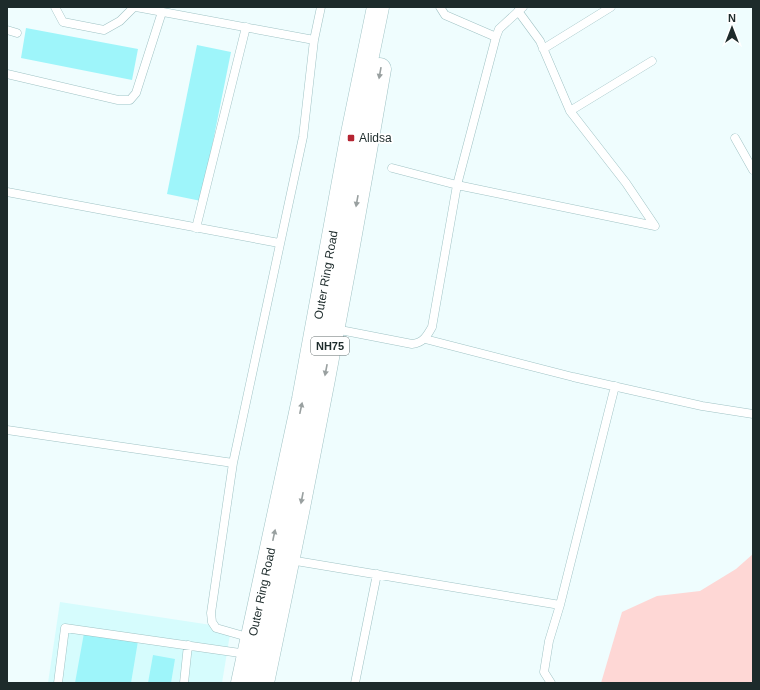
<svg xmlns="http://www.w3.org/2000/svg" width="760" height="690" font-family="Helvetica,sans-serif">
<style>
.built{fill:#d6fcfd}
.green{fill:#fed7d5}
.building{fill:#9ef5fa}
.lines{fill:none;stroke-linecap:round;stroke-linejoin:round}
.service-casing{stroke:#a0c3c5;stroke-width:9}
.trunk-casing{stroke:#a0c3c5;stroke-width:23}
.service{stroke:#fff;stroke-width:8}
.trunk{stroke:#fff;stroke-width:22}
.oneway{fill:#99a0a0}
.poi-dot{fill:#b52432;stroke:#fff;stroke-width:1.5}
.labels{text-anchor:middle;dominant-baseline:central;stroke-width:3.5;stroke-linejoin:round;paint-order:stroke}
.shield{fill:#fff;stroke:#616b6b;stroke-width:1}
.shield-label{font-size:11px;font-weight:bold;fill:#1d2b2b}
.poi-label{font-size:12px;fill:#1d2b2b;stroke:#fff;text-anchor:start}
.street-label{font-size:12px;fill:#1d2b2b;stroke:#fff}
</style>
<rect width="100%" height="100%" fill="#effdfe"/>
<path class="built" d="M60 602 231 628 222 683H48Z"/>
<path class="green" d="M753 554V683H601L622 612 657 596 700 591 736 569Z"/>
<path class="building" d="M26 28 138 49 132 80 21 58Z
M197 45 231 52 201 201 167 194Z
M84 633 138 641 131 683H75Z
M153 655 175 659 171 683H148Z"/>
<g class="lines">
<defs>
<path id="service" d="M55 7 63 22 104 30 120 21 134 7
M136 7 314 40
M440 7 445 15 496 37
M7 30 17 33
M543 49 611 7
M7 74 118 100H130L136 93 162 12
M570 111 652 61
M735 138 753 170
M392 168 457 185 655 226 626 183 570 111 540 41 518 11
M7 192 279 243
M196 228 246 27
M335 329 412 344C423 343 427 336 432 327L457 185 496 37 499 29 523 7
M425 339 573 377 702 406 753 414
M7 430 233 463
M290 560 560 605 615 386
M251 638 216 628 212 622 211 613 233 463 303 137 314 40 321 7
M58 683 65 628 247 654
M184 683 188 645
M355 683 377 574
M551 683 544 672 549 641 560 605"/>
<path id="trunk" d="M242 683 303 399 351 138 378 7
M263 683C306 479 345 275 380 69"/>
</defs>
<use href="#service" class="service-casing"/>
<use href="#trunk" class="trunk-casing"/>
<use href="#service" class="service"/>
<use href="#trunk" class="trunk"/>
</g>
<defs><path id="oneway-solid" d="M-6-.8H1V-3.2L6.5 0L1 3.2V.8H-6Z"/></defs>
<g class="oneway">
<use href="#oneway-solid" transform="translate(380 73) rotate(100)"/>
<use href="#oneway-solid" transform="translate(357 201) rotate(100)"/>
<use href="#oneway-solid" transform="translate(326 370) rotate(101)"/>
<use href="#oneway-solid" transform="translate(301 408) rotate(-78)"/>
<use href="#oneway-solid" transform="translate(302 498) rotate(101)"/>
<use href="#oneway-solid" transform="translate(274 535) rotate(-78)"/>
</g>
<rect class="poi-dot" x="347" y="134" width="8" height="8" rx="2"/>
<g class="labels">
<rect class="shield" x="311" y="337" width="38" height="18" rx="3"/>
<g class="shield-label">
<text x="330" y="346">NH75</text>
</g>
<g class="poi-label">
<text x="359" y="138">Alidsa</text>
</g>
<g class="street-label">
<text transform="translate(326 275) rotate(-80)">Outer Ring Road</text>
<text transform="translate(262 592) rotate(-78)">Outer Ring Road</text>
</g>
</g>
<rect width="760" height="690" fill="none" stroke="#1d2b2b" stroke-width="16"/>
<g transform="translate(732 28)" stroke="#ffffff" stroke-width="3" paint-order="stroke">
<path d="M0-3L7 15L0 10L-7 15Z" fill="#1d2b2b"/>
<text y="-6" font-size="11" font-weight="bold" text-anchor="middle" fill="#1d2b2b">N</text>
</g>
</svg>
